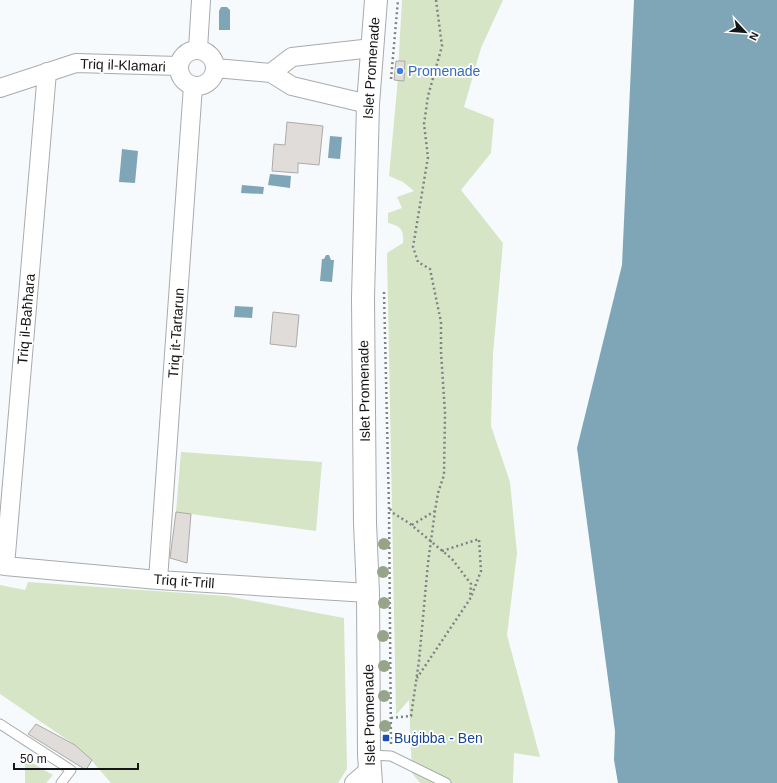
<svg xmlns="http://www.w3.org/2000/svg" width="777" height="783" font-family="Helvetica,sans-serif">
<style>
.green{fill:#d5e5c6}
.water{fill:#7fa6b6}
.building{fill:#e0dcda;stroke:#adaaa7}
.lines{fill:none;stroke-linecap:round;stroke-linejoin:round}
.service-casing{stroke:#a8abad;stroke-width:11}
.minor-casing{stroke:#a8abad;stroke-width:20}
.tertiary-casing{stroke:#a8abad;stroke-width:24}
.path{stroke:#808284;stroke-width:2.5;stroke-dasharray:2 3;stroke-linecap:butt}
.service{stroke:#fff;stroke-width:9}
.minor{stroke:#fff;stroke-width:18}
.tertiary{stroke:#fff;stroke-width:22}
.tree{fill:#96a48a}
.shop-dot{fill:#3f7fe0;stroke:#fff;stroke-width:1.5}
.transit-dot{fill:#1a4fb4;stroke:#fff;stroke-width:1.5}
.labels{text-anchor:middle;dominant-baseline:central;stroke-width:3.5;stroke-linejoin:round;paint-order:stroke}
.street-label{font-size:14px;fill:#151617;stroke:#fff}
.shop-label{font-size:14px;fill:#366cbe;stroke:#fff;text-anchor:start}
.transit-label{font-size:14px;fill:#164399;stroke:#fff;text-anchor:start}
</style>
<rect width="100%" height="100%" fill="#f7fafd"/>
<path class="green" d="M402 0H503L481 48 464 107 494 119 491 153 461 190 503 243 493 354 491 426 510 482 517 553 507 635 540 757 514 753 513 783H420L412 773 409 700 396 715 387 253 403 243C404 230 401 226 388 223V213L402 208 397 197 414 191 403 182 389 176 397 89Z
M181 452 322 462 316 531 176 512Z
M28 582 227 596 344 618 347 769 338 783H111L92 761 75 745 0 694V585L25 590Z
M25 759 53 775 46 783H25Z"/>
<path class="water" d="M634 0H777V783H618L614 760 615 731 577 448 622 265Z
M221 7H227L230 10V30H219V11Z
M330 136 342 137 340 159 328 158Z
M122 149 138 151 135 183 119 182Z
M270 174 291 176 290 188 268 185Z
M242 185 264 187 263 194 241 193Z
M326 255H329L331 260H334L332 282 320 281 322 259H324Z
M235 306 253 307 252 318 234 317Z"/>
<path class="building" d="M396 61H405L404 81 394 80Z
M287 122 323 126 319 165 298 163V173L272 171 274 144 285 145Z
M273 312 299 315 296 347 270 344Z
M176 512 191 514 187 563 170 558Z
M36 724 75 745 92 760 86 770 28 734Z"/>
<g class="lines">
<defs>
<path id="service" d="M0 724 71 770 61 783
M369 755 391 756 446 783"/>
<path id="minor" d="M198 49 201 0
M179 68a18 18 0 1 1 36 0a18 18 0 1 1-36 0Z
M215 68 271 73 292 86 368 104
M271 73 292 57 372 48
M0 88 76 63 178 66
M0 565 5 566 158 580 368 593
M5 566 47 72
M158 580 193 86
M354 783 369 770"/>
<path id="tertiary" d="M371 783 369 755 368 593 365 523 363 298 368 104 376 0"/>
</defs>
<use href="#service" class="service-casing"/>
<use href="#minor" class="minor-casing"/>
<use href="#tertiary" class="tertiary-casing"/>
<path class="path" d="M391 79 398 0
M384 292 389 509 391 745
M390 509 393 513 409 523 452 559 471 584 470 599 417 678
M412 525 435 511
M442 551 479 539 481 571 471 597
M391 718 411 716 419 661 428 563 435 511 438 493 444 475 445 413 441 352V322L430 269 418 262 413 247 428 157 424 124 428 96 442 46 436 0"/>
<use href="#service" class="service"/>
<use href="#minor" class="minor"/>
<use href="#tertiary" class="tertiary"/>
</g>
<g class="tree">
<circle cx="384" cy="544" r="6"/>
<circle cx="383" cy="572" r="6"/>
<circle cx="384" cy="603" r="6"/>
<circle cx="383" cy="636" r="6"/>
<circle cx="384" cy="666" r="6"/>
<circle cx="384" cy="696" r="6"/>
<circle cx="385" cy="726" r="6"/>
</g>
<circle class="shop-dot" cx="400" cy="71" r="4"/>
<rect class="transit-dot" x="382" y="734" width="8" height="8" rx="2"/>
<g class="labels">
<g class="street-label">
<text transform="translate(123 65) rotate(2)">Triq il-Klamari</text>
<text transform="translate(371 68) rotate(-86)">Islet Promenade</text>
<text transform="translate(26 319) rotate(-85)">Triq il-Baħħara</text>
<text transform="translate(176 333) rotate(-86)">Triq it-Tartarun</text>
<text transform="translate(364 391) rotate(-91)">Islet Promenade</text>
<text transform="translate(184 581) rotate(4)">Triq it-Trill</text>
<text transform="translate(369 715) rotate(-91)">Islet Promenade</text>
</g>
<g class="shop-label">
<text x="408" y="71">Promenade</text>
</g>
<g class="transit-label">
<text x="394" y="738">Buġibba - Ben</text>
</g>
</g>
<g transform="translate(745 32) rotate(116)" stroke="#ffffff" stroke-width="3" paint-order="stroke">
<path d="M0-3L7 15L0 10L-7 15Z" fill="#151617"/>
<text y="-6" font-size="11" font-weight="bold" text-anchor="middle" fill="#151617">N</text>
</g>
<path d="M14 763v6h124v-6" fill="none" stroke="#151617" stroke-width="2"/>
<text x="20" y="763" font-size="12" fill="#151617" stroke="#ffffff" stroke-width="3" paint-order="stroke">50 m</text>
</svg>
